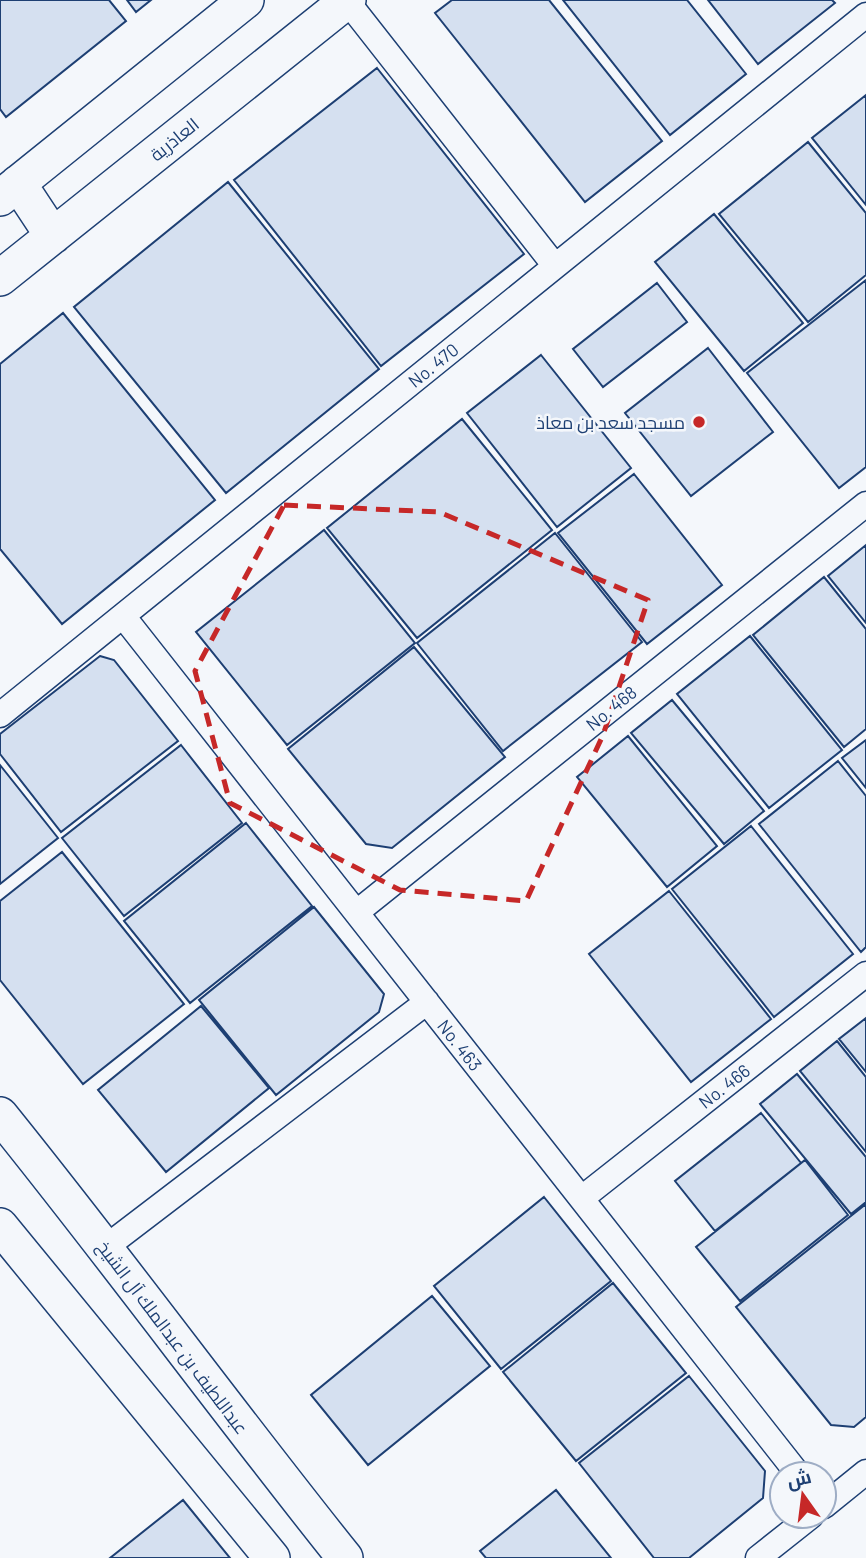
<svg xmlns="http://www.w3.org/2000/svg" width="866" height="1558" font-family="Barlow,Cairo,sans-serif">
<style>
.building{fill:#d5e0f0;stroke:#1d3f73;stroke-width:2}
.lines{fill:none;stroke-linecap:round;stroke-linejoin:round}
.street-casing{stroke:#1d3f73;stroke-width:27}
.secondary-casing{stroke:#1d3f73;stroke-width:38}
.street{stroke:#f4f7fb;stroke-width:24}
.secondary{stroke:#f4f7fb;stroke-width:35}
.marked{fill:none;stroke:#c62828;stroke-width:5;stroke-dasharray:14 9;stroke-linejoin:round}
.poi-dot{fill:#c62828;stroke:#f4f7fb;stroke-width:2.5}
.labels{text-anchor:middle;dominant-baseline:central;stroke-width:5;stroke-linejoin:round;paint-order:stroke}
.street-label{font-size:18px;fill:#1d3f73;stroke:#f4f7fb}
.poi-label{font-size:18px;fill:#1d3f73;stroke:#f4f7fb;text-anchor:end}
</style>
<rect width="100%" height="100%" fill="#f4f7fb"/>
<path class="building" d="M0 0H109L126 21 6 117 0 109Z
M127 0H151L136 12Z
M452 0H549L662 141 585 202 435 13Z
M563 0H687L746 74 670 135Z
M708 0H832L835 3 758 64Z
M377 68 524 254 381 366 234 180Z
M866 95V205L812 138Z
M808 142 866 213V275L808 322 719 214Z
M228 182 379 369 226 493 74 307Z
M714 214 803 323 744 371 655 262Z
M866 280V467L839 488 747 373Z
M657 283 687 322 603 387 573 349Z
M63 313 215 500 62 624 0 549V364Z
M708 348 773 432 691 496 625 413Z
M541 355 631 468 557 527 467 413Z
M462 419 552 530 417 638 327 528Z
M634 474 722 585 647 644 558 533Z
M324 530 415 643 287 745 196 632Z
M555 533 642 642 503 751 417 643Z
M866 545V623L828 576Z
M824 577 866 629V729L844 747 753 635Z
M750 636 842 750 769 808 677 694Z
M414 647 505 757 392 848 366 844 288 749Z
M100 656 114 660 178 741 61 832 0 754V734Z
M672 700 764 811 724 844 631 733Z
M628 736 717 846 667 887 577 777Z
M866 740V788L842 758Z
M181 745 242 823 124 916 62 838Z
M838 761 866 796V947L861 952 759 824Z
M0 765 58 838 0 884Z
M246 823 312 906 190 1003 124 921Z
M751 826 853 954 774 1017 672 889Z
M62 852 184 1004 83 1084 0 980V901Z
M669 891 771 1019 691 1082 589 954Z
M314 907 384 994 379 1012 276 1095 199 1000Z
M201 1006 269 1088 166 1172 98 1090Z
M866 1018V1072L839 1039Z
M837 1041 866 1077V1152L800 1071Z
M797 1074 866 1157V1202L851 1214 760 1104Z
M761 1113 801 1163 715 1231 675 1181Z
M805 1160 848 1215 740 1301 696 1247Z
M544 1197 611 1281 501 1369 434 1286Z
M866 1204V1417L854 1427 831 1425 736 1307Z
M613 1283 686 1373 576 1461 503 1372Z
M432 1296 490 1366 368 1465 311 1395Z
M689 1376 765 1471 763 1498 689 1558H654L579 1463Z
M556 1490 611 1558H486L480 1551Z
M183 1500 230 1558H110Z"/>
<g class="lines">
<defs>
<path id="street" d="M347 1 555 266
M123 616 798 1474
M0 715 866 15
M357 912 866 504
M582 1198 866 974
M106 1247 427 1002
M824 1506 866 1472
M758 1558 811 1516"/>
<path id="secondary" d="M18 183 53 236
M0 198 246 0
M0 278 348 0
M0 1115C118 1261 228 1412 345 1558
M0 1226 272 1558"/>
</defs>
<use href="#street" class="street-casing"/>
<use href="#secondary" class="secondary-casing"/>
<use href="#street" class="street"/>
<use href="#secondary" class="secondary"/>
</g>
<path class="marked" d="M284 505 439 512 648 600 603 735 526 901 400 890 230 803 195 671Z"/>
<circle class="poi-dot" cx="699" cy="422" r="7"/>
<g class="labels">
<g class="street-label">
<text transform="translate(174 139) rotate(-39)">العاذرية</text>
<text transform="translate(433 365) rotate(-39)">No. 470</text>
<text transform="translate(611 708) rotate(-39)">No. 468</text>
<text transform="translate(460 1045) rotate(52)">No. 463</text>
<text transform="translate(724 1086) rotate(-38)">No. 466</text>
<text transform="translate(173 1337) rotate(53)">عبداللطيف بن عبدالملك آل الشيخ</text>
</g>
<g class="poi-label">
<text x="685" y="422">مسجد سعد بن معاذ</text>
</g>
</g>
<g transform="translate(803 1495) rotate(346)"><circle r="33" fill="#f4f7fb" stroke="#9eadc5" stroke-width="2"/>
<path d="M0-5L12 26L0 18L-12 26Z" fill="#c62828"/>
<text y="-10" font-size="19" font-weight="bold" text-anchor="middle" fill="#1d3f73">ش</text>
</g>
</svg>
